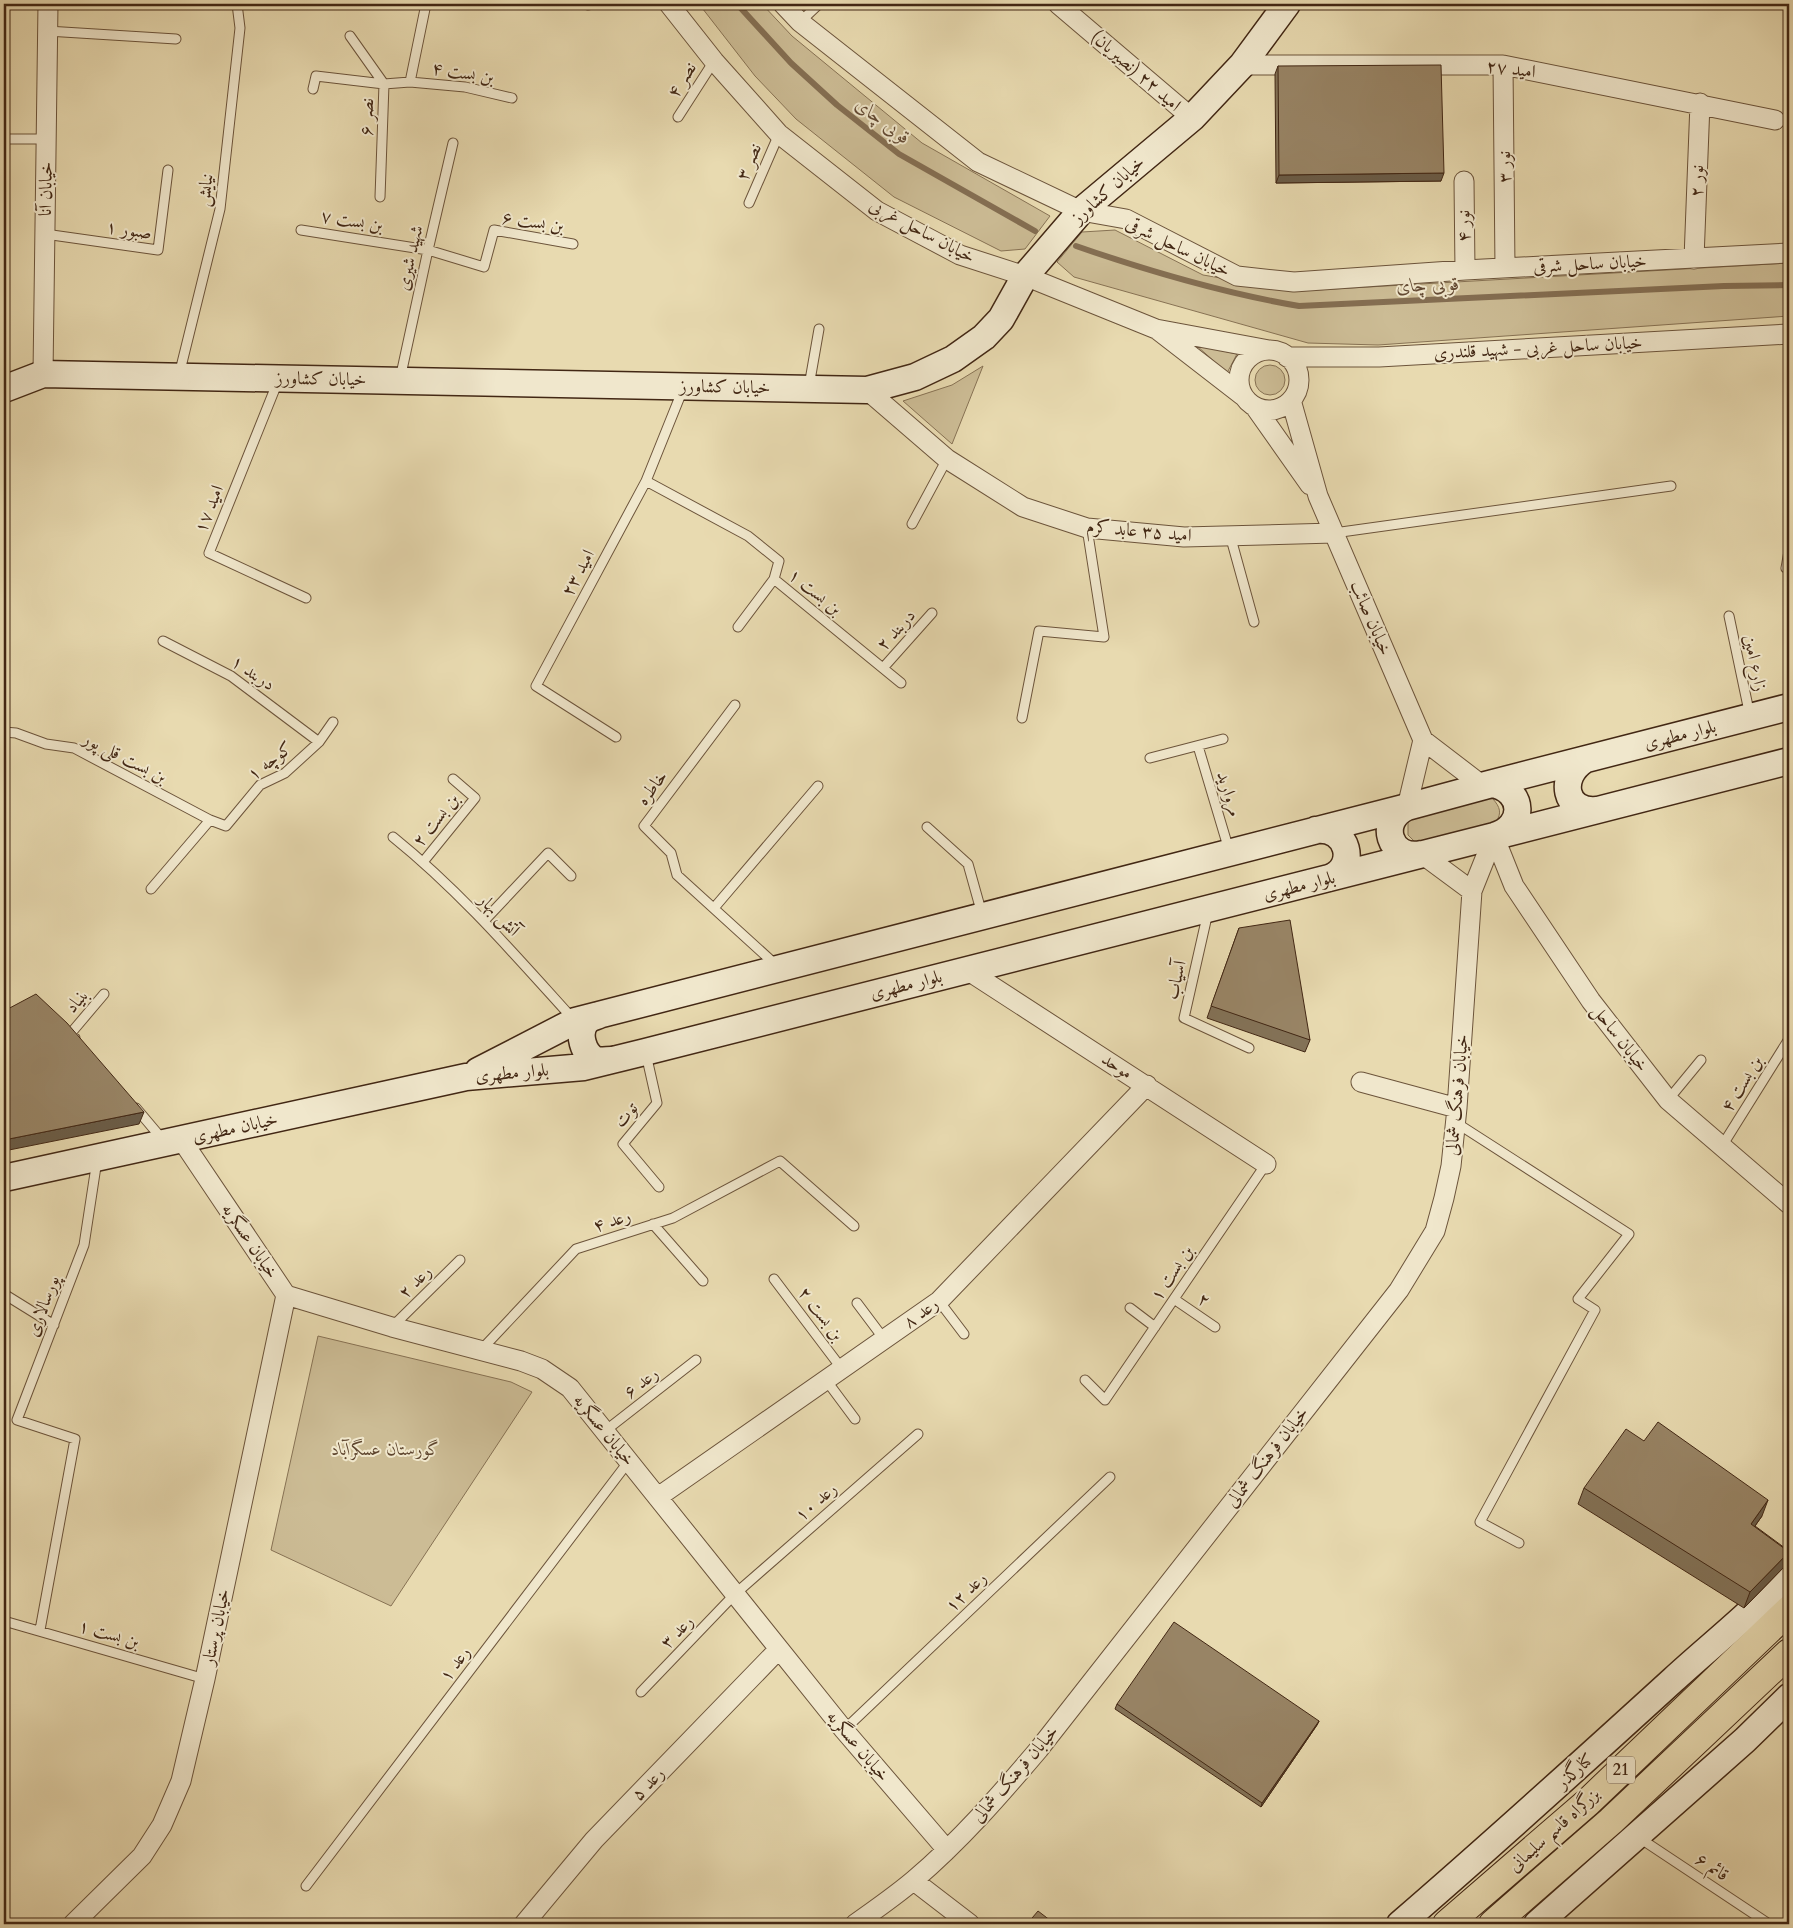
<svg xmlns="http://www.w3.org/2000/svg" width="1793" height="1928" font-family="Cardo,Amiri,serif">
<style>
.green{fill:#ccbc95;stroke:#877254}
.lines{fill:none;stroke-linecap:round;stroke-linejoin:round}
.stream{stroke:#846e52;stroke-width:6}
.lane-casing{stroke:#6c543b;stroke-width:11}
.street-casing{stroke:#6c543b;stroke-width:21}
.secondary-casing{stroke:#422714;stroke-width:29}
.highway-casing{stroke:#422714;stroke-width:30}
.lane{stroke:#f0e7cc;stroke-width:9}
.street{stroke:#f0e7cc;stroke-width:19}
.secondary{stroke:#f0e7cc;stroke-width:26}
.highway{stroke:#e8dab0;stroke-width:28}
.wall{fill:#837257;stroke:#422714}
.shaded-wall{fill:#6a5c47;stroke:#422714}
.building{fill:#988465;stroke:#422714}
.labels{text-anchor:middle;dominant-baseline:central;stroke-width:4;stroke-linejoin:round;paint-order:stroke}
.shield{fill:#f0e7cc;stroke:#76614b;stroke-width:1}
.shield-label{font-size:16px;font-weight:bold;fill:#422714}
.street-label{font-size:18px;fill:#422714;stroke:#f0e7cc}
.park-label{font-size:18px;font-style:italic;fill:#5e452e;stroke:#f0e7cc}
.water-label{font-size:19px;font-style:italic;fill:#634a33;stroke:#f0e7cc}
</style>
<rect width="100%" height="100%" fill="#e8dab0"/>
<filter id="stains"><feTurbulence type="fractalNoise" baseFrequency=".004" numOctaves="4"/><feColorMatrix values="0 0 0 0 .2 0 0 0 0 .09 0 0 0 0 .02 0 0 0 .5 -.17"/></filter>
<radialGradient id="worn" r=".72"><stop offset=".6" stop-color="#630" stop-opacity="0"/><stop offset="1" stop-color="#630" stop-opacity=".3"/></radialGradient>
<path class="green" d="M699 4H762L792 36 922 143 1050 216 1025 249 1001 251 894 197 796 119 755 76Z
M1115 230 1203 275 1298 291 1789 263V316L1378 345 1308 343 1074 277 1057 262 1082 232Z
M1196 345 1237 354 1227 373Z
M1255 380a15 15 0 1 1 30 0a15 15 0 1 1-30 0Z
M983 366 952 444 903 401 952 385Z
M1486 798 1493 799C1500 807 1502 813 1496 822L1430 842H1415L1408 835V823L1411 819Z
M318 1336 511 1382 532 1392 391 1606 271 1550Z"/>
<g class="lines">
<path class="stream" d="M737 4 791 63 837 105 899 154 1035 231
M1076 246C1148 271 1223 293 1299 306L1724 286 1789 285"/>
<defs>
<path id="lane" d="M585 4 588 5 589 4
M800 22 819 4
M47 31 176 39
M350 36 384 84
M410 82 465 87 512 98
M313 89 316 76 384 84
M678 117 714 61
M4 139H46
M380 197 384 84 410 82 426 4
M749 203 779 134
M301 230 428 250 484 267 494 230 573 244
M45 234 158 250 168 170
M179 375 220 209 240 28 237 4
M400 379 428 250 453 143
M278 381 209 553 306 598
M809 386 819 329
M646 481 748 536 779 561 774 579 901 683
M912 524 947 459
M1334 533 1671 486
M1230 535 1254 622
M1789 551 1786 568 1789 569
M1729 616 1750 716
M738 627 774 579
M163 641 231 676 319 742
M883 668 932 613
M735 705 644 826 671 853 677 875 776 965
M1022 718 1039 631 1104 637 1087 528
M4 732 16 733 46 744 74 748 210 820 226 826 260 785 285 773 319 742 333 722
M616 737 536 686 646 481 683 389
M1198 746 1229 850
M1150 758 1223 739
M927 827 968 864 982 914
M393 837C460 891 516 956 573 1019
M423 862 475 798 453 779
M151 889 210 820
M714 908 818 786
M1208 912 1184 1018 1249 1048
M484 921 548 853 571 876
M75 1038 71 1033 104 994
M646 1054 657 1103 623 1144 659 1187
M1668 1100 1701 1060
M136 1108 163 1140
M1455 1122 1629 1234 1578 1299 1595 1310 1480 1522 1519 1543
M1722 1146 1789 1039
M653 1224 703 1281
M774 1279 842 1369
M4 1294 54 1325
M1174 1299 1215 1327
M939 1301 964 1334
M857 1303 884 1339
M1130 1308 1155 1327
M393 1326 460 1260
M482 1349 576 1249 673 1218 780 1161 854 1226
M826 1380 855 1419
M1085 1380 1105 1400 1266 1164
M605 1431 696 1360
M4 1621 205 1679
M40 1630 75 1439 17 1420 84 1245 97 1160
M641 1692 735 1594 918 1434
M844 1730 1110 1477
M1638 1837 1769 1924
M306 1886 629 1461"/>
<path id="street" d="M669 4 714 61 779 134 877 211 960 255 1025 276 1156 329 1269 350
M783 4 800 22 978 162 1081 211 1126 219 1237 276 1294 282 1465 270 1789 253
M1058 4 1192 118
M1242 65H1503L1775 120
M1503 65 1505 268
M1464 181 1465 270
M1694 259 1700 103
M1159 331 1243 396
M1239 380a30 30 0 1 1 60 0a30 30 0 1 1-60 0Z
M1287 357H1379L1789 334
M43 374 48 4
M867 390 947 459 1023 507 1087 528 1184 537 1334 533
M1291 400 1318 496 1423 740 1483 786
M1255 407 1310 485
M1407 807 1423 740
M1494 836 1514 886 1591 1001 1668 1100 1789 1204
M1422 854 1472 891
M967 970 1266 1164
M1361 1082 1457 1108
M181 1139 286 1295 392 1327 521 1361 542 1369 570 1388 844 1730 947 1850
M658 1497 939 1301 1147 1085
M914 1881 970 1924
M73 1924 142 1856 162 1825 181 1781 205 1679 286 1295
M524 1924 594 1840 779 1649
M855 1924C875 1910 895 1896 914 1880 960 1841 1000 1795 1039 1749L1399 1290 1435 1231 1444 1198 1451 1166 1457 1108 1472 891 1494 836"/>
<path id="secondary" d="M4 389 43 374 867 390 915 377 953 359 984 337 1001 319 1025 276 1081 211 1192 118 1242 65 1287 4
M1584 760C1558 777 1564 813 1597 810
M1485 785 1789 707
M1316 830C1348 826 1359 867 1329 878
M1500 835 1789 761
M599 1015C595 1017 589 1018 586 1022 577 1033 583 1054 596 1060 600 1061 607 1060 611 1060
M478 1071 575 1021 1407 807
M4 1178 466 1077 584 1067 645 1052 1494 836C1526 827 1525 790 1492 784L1407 807C1377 820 1389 861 1422 854
M1400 1924C1493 1844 1583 1762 1673 1680 1712 1644 1754 1612 1789 1572
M1537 1924 1745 1740 1789 1697"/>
<path id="highway" d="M1447 1924 1588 1802 1789 1610
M1493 1924 1611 1821 1789 1653"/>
</defs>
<use href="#lane" class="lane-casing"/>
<use href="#street" class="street-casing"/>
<use href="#secondary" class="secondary-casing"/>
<use href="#highway" class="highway-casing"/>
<use href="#lane" class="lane"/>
<use href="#street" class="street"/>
<use href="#secondary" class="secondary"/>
<use href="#highway" class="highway"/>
</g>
<path class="wall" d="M1278 66 1441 181 1276 183 1275 74Z
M1239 928 1310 1040 1305 1052 1207 1018Z
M1644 1441 1762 1516 1755 1526 1789 1551 1784 1567 1744 1608 1578 1504 1584 1488Z
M1117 1704 1319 1721 1317 1725 1261 1807 1115 1709Z"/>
<path class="shaded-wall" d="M1444 173 1441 181 1276 183 1279 175Z
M144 1112 139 1124 4 1151V1140Z
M1768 1500 1762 1516 1745 1540 1751 1524Z
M1789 1552 1784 1567 1744 1608 1750 1592Z
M1319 1721 1317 1725 1261 1807 1262 1803Z"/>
<path class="building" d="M1441 65 1444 173 1279 175 1278 66Z
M1290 920 1310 1040 1211 1006 1239 928Z
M36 994 67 1023 144 1112 4 1140V1011Z
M1658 1422 1768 1500 1751 1524 1789 1552 1750 1592 1584 1488 1626 1429 1644 1441Z
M1174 1622 1319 1721 1262 1803 1117 1704Z
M1038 1911 1055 1924H1027Z"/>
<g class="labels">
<rect class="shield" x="1607" y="1756.5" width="28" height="27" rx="4"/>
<g class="shield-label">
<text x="1621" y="1770">21</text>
</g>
<g class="street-label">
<text transform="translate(1511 69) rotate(7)">امید ۲۷</text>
<text transform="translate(1136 71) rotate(41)">امید ۲۲ (نصیریان)</text>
<text transform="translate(463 73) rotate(9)">بن بست ۴</text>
<text transform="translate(682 80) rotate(-58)">نصر ۴</text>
<text transform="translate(367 117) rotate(-88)">نصر ۶</text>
<text transform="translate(749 162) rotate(-67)">نصر ۳</text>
<text transform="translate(1504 167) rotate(-90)">نور ۳</text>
<text transform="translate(1697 181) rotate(-88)">نور ۲</text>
<text transform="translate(46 189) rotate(-89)">خیابان آنا</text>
<text transform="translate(205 190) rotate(-82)">نیایش</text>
<text transform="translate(1108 190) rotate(-42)">خیابان کشاورز</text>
<text transform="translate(352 221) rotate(9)">بن بست ۷</text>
<text transform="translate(533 222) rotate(8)">بن بست ۶</text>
<text transform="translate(1464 226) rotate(-91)">نور ۴</text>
<text transform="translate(129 230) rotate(8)">صبور ۱</text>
<text transform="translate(922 231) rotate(28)">خیابان ساحل غربی</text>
<text transform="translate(1178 247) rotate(26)">خیابان ساحل شرقی</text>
<text transform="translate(410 258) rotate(-77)">شهید شیری</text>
<text transform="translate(1590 264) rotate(-3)">خیابان ساحل شرقی</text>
<text transform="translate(1538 348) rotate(-3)">خیابان ساحل غربی - شهید قلندری</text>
<text transform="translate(321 379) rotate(1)">خیابان کشاورز</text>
<text transform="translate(725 387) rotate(1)">خیابان کشاورز</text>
<text transform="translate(209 509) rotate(-68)">امید ۱۷</text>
<text transform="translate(1139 531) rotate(5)">امید ۳۵ عابد کرم</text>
<text transform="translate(578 573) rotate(-62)">امید ۲۳</text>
<text transform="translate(815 592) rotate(39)">بن بست ۱</text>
<text transform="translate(1371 618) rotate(67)">خیابان صائب</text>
<text transform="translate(896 630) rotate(-48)">دربند ۲</text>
<text transform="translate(1755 663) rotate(78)">زارع امین</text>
<text transform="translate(253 673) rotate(34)">دربند ۱</text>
<text transform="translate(1680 735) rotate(-14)">بلوار مطهری</text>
<text transform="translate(125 758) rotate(27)">بن بست قلی پور</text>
<text transform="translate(270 761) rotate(-37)">کوچه ۱</text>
<text transform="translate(652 788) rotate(-53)">خاطره</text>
<text transform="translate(1229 794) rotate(73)">مروارید</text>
<text transform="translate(436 820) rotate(-51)">بن بست ۲</text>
<text transform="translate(1299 886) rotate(-14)">بلوار مطهری</text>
<text transform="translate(499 915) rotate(46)">آتش بهار</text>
<text transform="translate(1176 980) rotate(-77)">آسیاب</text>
<text transform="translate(906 985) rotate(-14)">بلوار مطهری</text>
<text transform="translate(77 1001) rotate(-49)">بنیاد</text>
<text transform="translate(1620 1038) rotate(52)">خیابان ساحل</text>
<text transform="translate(1117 1066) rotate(33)">موحد</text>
<text transform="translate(512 1073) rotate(-5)">بلوار مطهری</text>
<text transform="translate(1742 1084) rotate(-58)">بن بست ۴</text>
<text transform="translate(1457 1095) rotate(-85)">خیابان فرهنگ شمالی</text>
<text transform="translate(626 1115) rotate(-51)">توت</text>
<text transform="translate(235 1128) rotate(-12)">خیابان مطهری</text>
<text transform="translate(612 1221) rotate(-18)">رعد ۴</text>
<text transform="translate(250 1241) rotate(56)">خیابان عسگریه</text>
<text transform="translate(1172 1273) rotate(-56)">بن بست ۱</text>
<text transform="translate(415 1282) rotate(-45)">رعد ۲</text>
<text transform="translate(1204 1300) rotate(34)">۲</text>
<text transform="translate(43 1306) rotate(-69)">پورسالاری</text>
<text transform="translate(921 1313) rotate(-36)">رعد ۸</text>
<text transform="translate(821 1314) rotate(53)">بن بست ۲</text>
<text transform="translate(641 1383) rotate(-38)">رعد ۶</text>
<text transform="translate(604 1430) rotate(51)">خیابان عسگریه</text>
<text transform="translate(1267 1457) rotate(-52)">خیابان فرهنگ شمالی</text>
<text transform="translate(816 1502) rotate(-41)">رعد ۱۰</text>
<text transform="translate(966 1592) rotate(-44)">رعد ۱۲</text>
<text transform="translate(216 1627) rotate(-78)">خیابان پرستار</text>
<text transform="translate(677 1632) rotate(-46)">رعد ۳</text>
<text transform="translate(109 1634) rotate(16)">بن بست ۱</text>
<text transform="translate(455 1664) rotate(-53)">رعد ۱</text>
<text transform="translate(858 1746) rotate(50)">خیابان عسگریه</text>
<text transform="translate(1575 1771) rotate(-42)">کنارگذر</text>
<text transform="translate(1015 1774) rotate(-49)">خیابان فرهنگ شمالی</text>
<text transform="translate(648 1784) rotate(-46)">رعد ۵</text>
<text transform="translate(1554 1830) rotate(-42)">بزرگراه قاسم سلیمانی</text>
<text transform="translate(1712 1867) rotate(34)">قائم ۶</text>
</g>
<g class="park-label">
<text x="386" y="1449">گورستان عسگرآباد</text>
</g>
<g class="water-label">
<text transform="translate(883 121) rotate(37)">قوبی چای</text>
<text transform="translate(1428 285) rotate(-2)">قوبی چای</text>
</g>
</g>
<rect width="1793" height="1928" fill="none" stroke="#e8dab0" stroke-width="20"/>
<rect x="5" y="5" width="1783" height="1918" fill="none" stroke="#422714" stroke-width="2.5"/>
<rect x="10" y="10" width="1773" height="1908" fill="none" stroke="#422714"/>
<rect width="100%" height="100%" filter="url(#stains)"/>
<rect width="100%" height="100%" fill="url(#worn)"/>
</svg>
